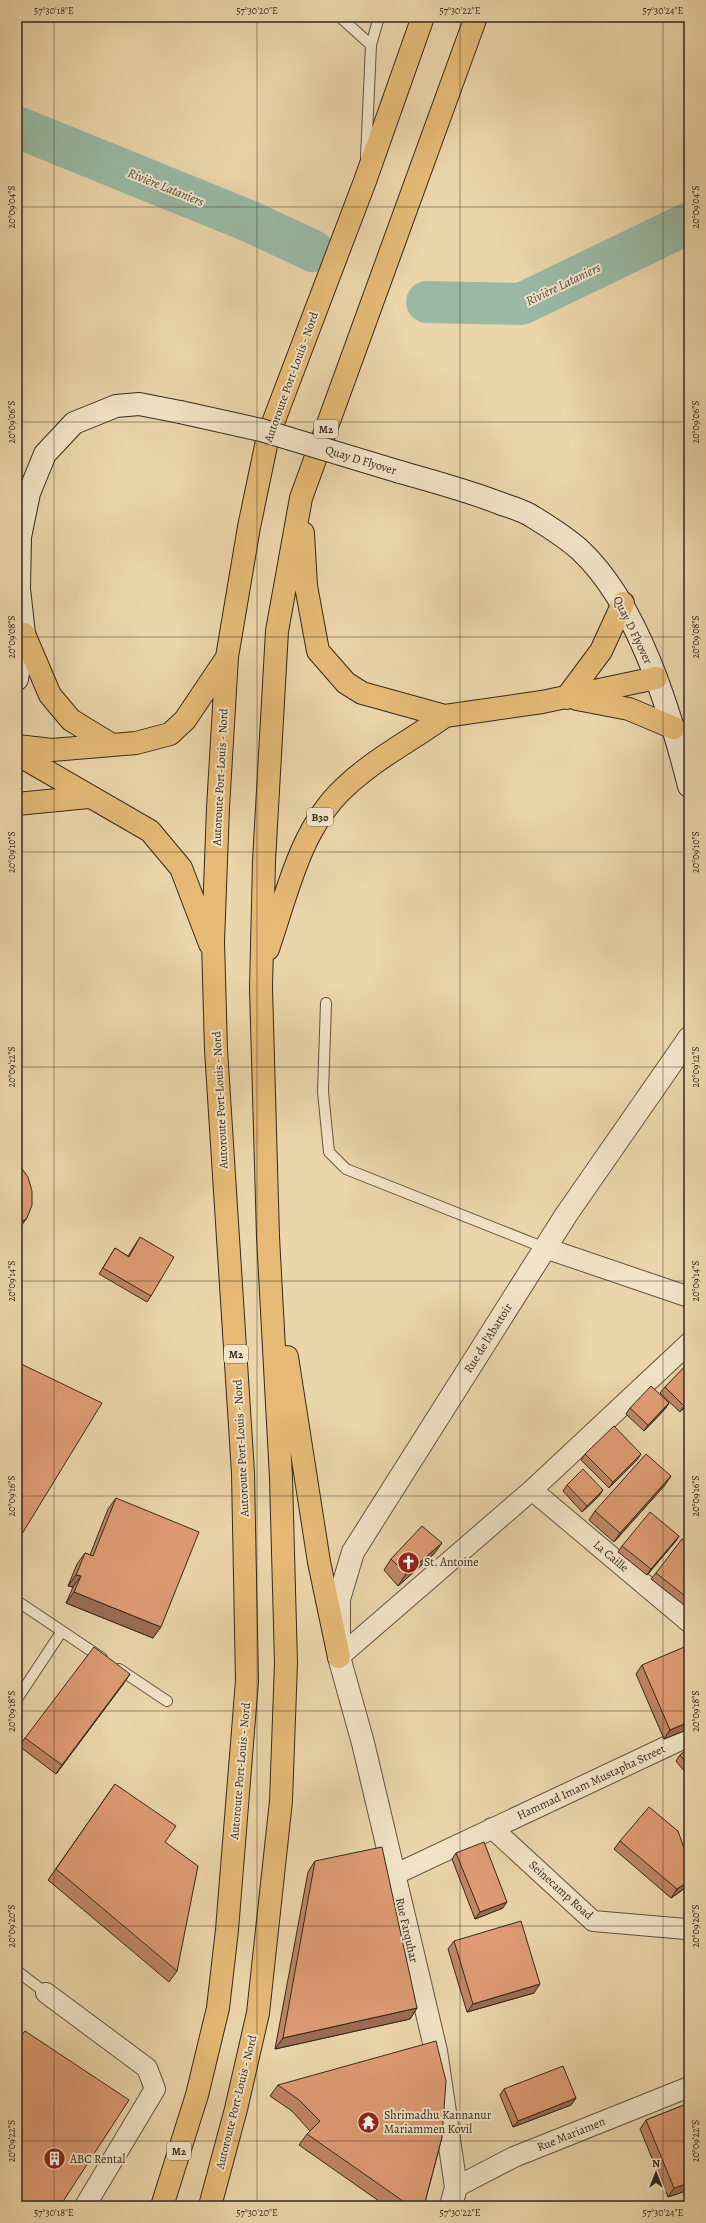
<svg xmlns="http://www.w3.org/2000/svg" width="706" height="2223" font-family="Alegreya,serif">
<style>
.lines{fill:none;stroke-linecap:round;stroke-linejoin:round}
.river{stroke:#99b9a5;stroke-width:42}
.service-casing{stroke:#615442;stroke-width:12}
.minor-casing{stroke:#615442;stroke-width:22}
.tertiary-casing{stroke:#615442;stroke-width:24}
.secondary-casing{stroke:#33291f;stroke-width:24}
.trunk-casing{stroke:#33291f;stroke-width:24}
.service{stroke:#f2e4c8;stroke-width:10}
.minor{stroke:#f2e4c8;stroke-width:20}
.tertiary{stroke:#f2e4c8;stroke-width:22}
.secondary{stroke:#f2e4c8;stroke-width:22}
.trunk{stroke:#e6ba75;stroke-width:22}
.secondary-bridge-casing{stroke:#33291f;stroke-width:24;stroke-linecap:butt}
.secondary-bridge{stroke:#f2e4c8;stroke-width:22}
.wall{fill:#c08564;stroke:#33291f}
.shaded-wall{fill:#9c6c51;stroke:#33291f}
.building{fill:#df9b74;stroke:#33291f}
.ticks{fill:none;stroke:#33291f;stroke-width:1;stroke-opacity:0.45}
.labels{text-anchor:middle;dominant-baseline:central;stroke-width:4;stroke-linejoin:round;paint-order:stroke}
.shield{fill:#f2e4c8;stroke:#6c6152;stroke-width:1}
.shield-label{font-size:11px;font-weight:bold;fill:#33291f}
.street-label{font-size:12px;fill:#33291f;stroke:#f2e4c8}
.poi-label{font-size:12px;fill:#33291f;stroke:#f2e4c8;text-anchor:start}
.water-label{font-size:13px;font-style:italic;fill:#4c4d40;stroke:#f2e4c8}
.neatline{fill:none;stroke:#33291f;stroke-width:1.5}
.ticks-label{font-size:10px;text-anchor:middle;fill:#33291f}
</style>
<rect width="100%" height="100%" fill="#ebd5aa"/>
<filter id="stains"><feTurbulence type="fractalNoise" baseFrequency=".005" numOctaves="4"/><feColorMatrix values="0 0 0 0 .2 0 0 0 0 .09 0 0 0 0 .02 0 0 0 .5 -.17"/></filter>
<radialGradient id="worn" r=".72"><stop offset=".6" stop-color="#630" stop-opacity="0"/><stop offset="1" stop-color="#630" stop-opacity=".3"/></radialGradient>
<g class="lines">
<path class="river" d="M17 127 249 221 313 251
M427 302 521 304 689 223"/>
<defs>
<path id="service" d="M340 17 371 45
M366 157 371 45 379 17
M326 1003 323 1092 329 1152 346 1169 545 1248
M17 1601 102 1658
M119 1669 167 1701
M17 1699 62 1631
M17 1971 46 1993"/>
<path id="minor" d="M545 1248 689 1297
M532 1490 689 1622
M339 1657 532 1490 689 1343
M492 1828 593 1921 686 1929 689 1927
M394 1875 689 1736
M46 1993 147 2068 155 2089 85 2206
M456 2187 514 2157 689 2087"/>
<path id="tertiary" d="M451 2206 456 2187 436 2051 363 1743 339 1657V1599L353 1552 566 1215 689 1038"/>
<path id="secondary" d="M400 472C435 482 469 491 502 504 511 507 521 510 530 515 546 525 566 537 580 550 638 604 670 711 689 786
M17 679 24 634 19 589 20 537 29 493 45 454 74 423 116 406 139 404 180 412"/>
<path id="trunk" d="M303 533 306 586 318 651 346 683 362 693 445 716 542 702 656 678
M24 634 50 695 71 720 112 745
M566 698 601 651 623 603
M577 699 629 709 674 728
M17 746 52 750 136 743 170 734 185 720 226 659
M17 754 150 831 181 868 210 944
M17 804 88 797
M268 949C287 894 300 829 344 788 374 759 412 740 445 716
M287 1357 319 1562 339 1657
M162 2206 197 2095 218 2008 227 1930 247 1681 243 1473 216 1050 213 941 218 808 227 657 249 527 268 436 365 181 423 17
M210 2206 236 2109 258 2013 281 1801 286 1663 281 1478 268 1237 261 988 264 861 277 631 301 498 476 17"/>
</defs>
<use href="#service" class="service-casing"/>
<use href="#minor" class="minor-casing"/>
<use href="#tertiary" class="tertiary-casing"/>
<use href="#secondary" class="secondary-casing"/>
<use href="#trunk" class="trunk-casing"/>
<use href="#service" class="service"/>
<use href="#minor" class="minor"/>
<use href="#tertiary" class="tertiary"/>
<use href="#secondary" class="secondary"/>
<use href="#trunk" class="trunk"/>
<defs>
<path id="secondary-bridge" d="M180 412 261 430 400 472"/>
</defs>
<use href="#secondary-bridge" class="secondary-bridge-casing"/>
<use href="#secondary-bridge" class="secondary-bridge"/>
</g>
<path class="wall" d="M140 1237 151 1296 147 1302 99 1274 115 1248 128 1256Z
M689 1363V1403L680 1412 660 1393 665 1387Z
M669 1403 665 1409 644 1431 626 1414 630 1408Z
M585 1454 637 1460 609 1488 581 1460Z
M567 1485 599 1496 582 1512 563 1491Z
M665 1485 614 1542 589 1520 595 1511Z
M116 1498 153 1638 66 1603 73 1587 68 1586 77 1564 85 1553 90 1555 108 1509Z
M679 1536 675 1542 647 1575 618 1552 622 1546Z
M689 1543V1609L651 1579 656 1573Z
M434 1554 398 1586 384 1570 391 1559Z
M642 1665 689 1729 664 1739 636 1674Z
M124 1683 56 1774 19 1746 25 1738Z
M689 1748V1777L676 1761 680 1755Z
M115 1784 165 1843 177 1971 169 1982 48 1880Z
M620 1841 688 1886 671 1898 614 1849Z
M456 1853 503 1908 475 1919 452 1859Z
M315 1861 417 2008 410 2019 275 2049 308 1872Z
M454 1941 534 1993 467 2012 448 1949Z
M278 2085 442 2137 424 2206H386L299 2145 307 2134 310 2131 292 2111 270 2096Z
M504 2089 576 2098 571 2105 513 2127 500 2095Z
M689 2103V2190L668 2197 640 2129 646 2120Z"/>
<path class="shaded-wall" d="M27 1218 19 1229 17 1231V1225Z
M689 1401V1403L680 1412 684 1406Z
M669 1403 665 1409 644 1431 648 1425Z
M641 1454 637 1460 609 1488 613 1482Z
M671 1476 665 1485 614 1542 620 1533Z
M603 1490 599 1496 582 1512 587 1506Z
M679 1536 675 1542 647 1575 651 1569Z
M442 1543 434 1554 398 1586 406 1574Z
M76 1575 81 1576 73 1587 68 1586Z
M74 1592 161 1627 153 1638 66 1603Z
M130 1674 124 1683 56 1774 62 1765Z
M689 1722V1729L664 1739 670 1730Z
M689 1881V1885L688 1886 671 1898 677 1889Z
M507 1902 503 1908 475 1919 480 1912Z
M540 1984 534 1993 467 2012 473 2004Z
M417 2008 410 2019 275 2049 283 2038Z
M576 2098 571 2105 513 2127 518 2121Z
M689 2183V2190L668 2197 674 2188Z"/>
<path class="building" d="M20 1166 28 1177 32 1191V1205L27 1218 17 1225V1169Z
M140 1237 174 1257 151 1296 103 1268 115 1248 129 1257Z
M17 1362 102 1403 17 1542Z
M689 1362V1401L684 1406 665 1387Z
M651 1386 669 1403 648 1425 630 1408Z
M614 1426 641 1454 613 1482 585 1454Z
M646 1454 671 1476 620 1533 595 1511Z
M583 1469 603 1490 587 1506 567 1485Z
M116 1498 199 1532 161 1627 74 1592 81 1576 76 1575 85 1553 93 1556Z
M650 1512 679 1536 651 1569 622 1546Z
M422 1526 442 1543 406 1574 391 1559Z
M682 1539 689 1543V1599L656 1573Z
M689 1645V1722L670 1730 642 1665Z
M94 1647 130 1674 62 1765 25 1738Z
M689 1748V1766L680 1755Z
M115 1784 176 1826 165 1842 198 1866 177 1971 56 1869Z
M649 1807 678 1831 689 1862V1881L677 1889 620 1841Z
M484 1842 507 1902 480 1912 456 1853Z
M382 1847 417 2008 283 2038 315 1861Z
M521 1921 540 1984 473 2004 454 1941Z
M25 2031 129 2100 60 2206H17V2042Z
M436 2041 446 2081 442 2137 424 2206H410L307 2134 320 2121 299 2100 278 2085Z
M563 2066 576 2098 518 2121 504 2089Z
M689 2103V2183L674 2188 646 2120Z"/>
<path class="ticks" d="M54 17V2206M257 17V2206M460 17V2206M663 17V2206M17 207H689M17 422H689M17 637H689M17 852H689M17 1067H689M17 1281H689M17 1496H689M17 1711H689M17 1926H689M17 2141H689"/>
<defs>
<symbol id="church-disc" viewBox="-11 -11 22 22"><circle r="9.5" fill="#8f2418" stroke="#f2e4c8"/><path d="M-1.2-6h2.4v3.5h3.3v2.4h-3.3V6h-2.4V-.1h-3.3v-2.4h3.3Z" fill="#fff"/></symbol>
<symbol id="temple-disc" viewBox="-11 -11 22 22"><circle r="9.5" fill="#8f2418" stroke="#f2e4c8"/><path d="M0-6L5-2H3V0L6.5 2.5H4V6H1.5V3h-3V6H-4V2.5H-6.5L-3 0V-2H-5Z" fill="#fff"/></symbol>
<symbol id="building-disc" viewBox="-11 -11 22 22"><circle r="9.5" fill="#8f2418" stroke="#f2e4c8"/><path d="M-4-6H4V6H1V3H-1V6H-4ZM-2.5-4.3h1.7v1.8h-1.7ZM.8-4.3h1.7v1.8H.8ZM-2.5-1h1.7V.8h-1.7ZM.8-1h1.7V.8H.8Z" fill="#fff"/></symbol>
</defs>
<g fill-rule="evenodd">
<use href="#church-disc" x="396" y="1550" width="25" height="25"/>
<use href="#temple-disc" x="356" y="2110" width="25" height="25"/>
<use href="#building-disc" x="42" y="2146" width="25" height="25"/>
</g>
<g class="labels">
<g class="shield">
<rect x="314" y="420" width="24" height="18" rx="3"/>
<rect x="307" y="808" width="26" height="18" rx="3"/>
<rect x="224" y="1345" width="24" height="18" rx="3"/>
<rect x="167" y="2142" width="24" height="18" rx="3"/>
</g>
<g class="shield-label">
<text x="326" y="429">M2</text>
<text x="320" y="817">B30</text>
<text x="236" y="1354">M2</text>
<text x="179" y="2151">M2</text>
</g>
<g class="street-label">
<text transform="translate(291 377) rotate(-70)">Autoroute Port-Louis - Nord</text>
<text transform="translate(361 460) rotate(17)">Quay D Flyover</text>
<text transform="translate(633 630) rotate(64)">Quay D Flyover</text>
<text transform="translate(220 777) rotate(-87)">Autoroute Port-Louis - Nord</text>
<text transform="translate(220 1100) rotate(-93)">Autoroute Port-Louis - Nord</text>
<text transform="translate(488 1338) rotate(-58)">Rue de l'Abattoir</text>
<text transform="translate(241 1448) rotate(-93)">Autoroute Port-Louis - Nord</text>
<text transform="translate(611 1556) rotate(40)">La Caille</text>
<text transform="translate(240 1771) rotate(-85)">Autoroute Port-Louis - Nord</text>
<text transform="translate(591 1782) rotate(-25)">Hammad Imam Mustapha Street</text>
<text transform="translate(561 1890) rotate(42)">Seinecamp Road</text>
<text transform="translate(407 1930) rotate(77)">Rue Farquhar</text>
<text transform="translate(236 2102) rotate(-76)">Autoroute Port-Louis - Nord</text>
<text transform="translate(571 2134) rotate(-22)">Rue Mariamen</text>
</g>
<g class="poi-label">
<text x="424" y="1562">St. Antoine</text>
<text x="384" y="2115">Shrimadhu Kannanur<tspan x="384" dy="14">Mariammen Kovil</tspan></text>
<text x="70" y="2159">ABC Rental</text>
</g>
<g class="water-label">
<text transform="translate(166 187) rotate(22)">Rivière Lataniers</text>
<text transform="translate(563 284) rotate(-26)">Rivière Lataniers</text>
</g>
</g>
<rect width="706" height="2223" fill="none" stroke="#ebd5aa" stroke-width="44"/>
<g transform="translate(656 2173)" stroke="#f2e4c8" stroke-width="3" paint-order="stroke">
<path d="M0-3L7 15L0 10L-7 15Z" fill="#33291f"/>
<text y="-6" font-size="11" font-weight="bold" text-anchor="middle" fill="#33291f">N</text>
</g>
<rect x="22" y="22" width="662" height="2179" class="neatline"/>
<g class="ticks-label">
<text x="54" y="14">57°30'18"E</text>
<text x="257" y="14">57°30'20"E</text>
<text x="460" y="14">57°30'22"E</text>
<text x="663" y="14">57°30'24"E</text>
<text transform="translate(11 207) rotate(-90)" y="4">20°09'04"S</text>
<text transform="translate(695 207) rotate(-90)" y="4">20°09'04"S</text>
<text transform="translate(11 422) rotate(-90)" y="4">20°09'06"S</text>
<text transform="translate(695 422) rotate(-90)" y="4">20°09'06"S</text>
<text transform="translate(11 637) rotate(-90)" y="4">20°09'08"S</text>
<text transform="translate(695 637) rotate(-90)" y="4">20°09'08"S</text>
<text transform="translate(11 852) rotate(-90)" y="4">20°09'10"S</text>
<text transform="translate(695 852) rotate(-90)" y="4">20°09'10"S</text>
<text transform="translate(11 1067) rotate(-90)" y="4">20°09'12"S</text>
<text transform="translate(695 1067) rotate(-90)" y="4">20°09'12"S</text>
<text transform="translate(11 1281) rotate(-90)" y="4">20°09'14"S</text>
<text transform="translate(695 1281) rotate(-90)" y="4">20°09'14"S</text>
<text transform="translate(11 1496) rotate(-90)" y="4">20°09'16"S</text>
<text transform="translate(695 1496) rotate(-90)" y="4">20°09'16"S</text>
<text transform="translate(11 1711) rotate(-90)" y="4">20°09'18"S</text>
<text transform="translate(695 1711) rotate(-90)" y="4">20°09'18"S</text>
<text transform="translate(11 1926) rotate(-90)" y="4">20°09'20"S</text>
<text transform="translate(695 1926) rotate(-90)" y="4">20°09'20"S</text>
<text transform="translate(11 2141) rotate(-90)" y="4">20°09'22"S</text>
<text transform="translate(695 2141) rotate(-90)" y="4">20°09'22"S</text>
<text x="54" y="2216">57°30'18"E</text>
<text x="257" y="2216">57°30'20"E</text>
<text x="460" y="2216">57°30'22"E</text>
<text x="663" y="2216">57°30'24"E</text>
</g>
<rect width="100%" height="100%" filter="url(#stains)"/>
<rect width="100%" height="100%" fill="url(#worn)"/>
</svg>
